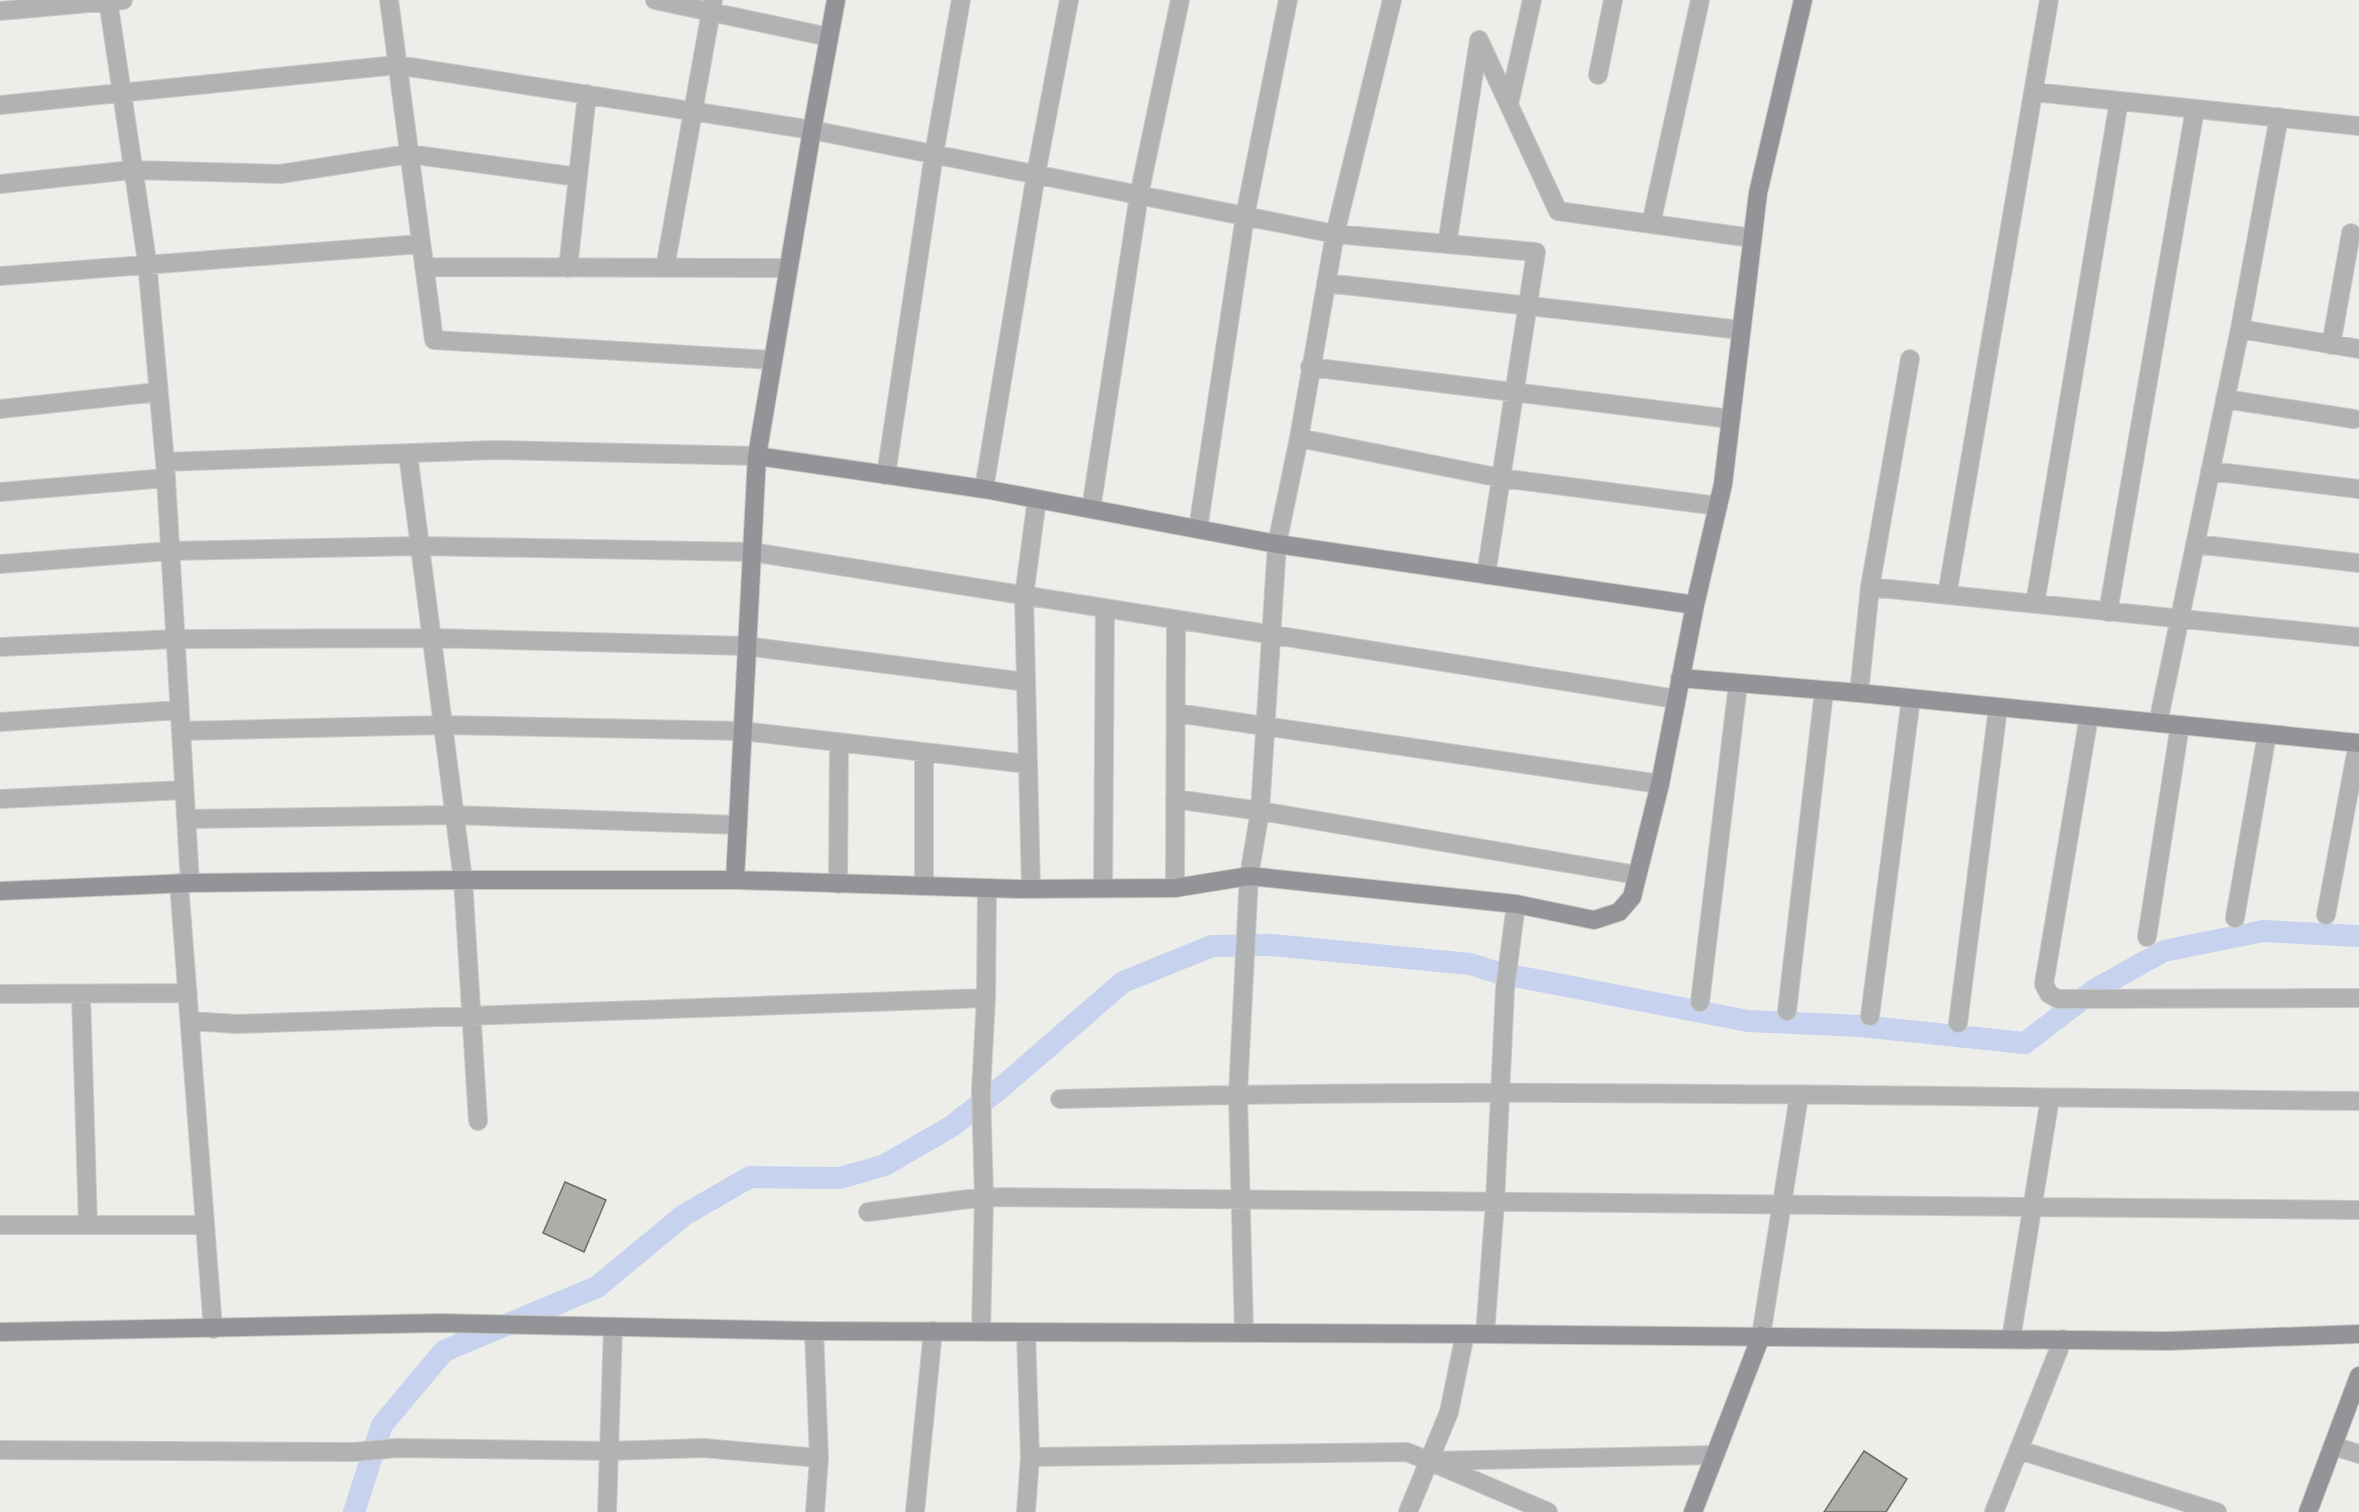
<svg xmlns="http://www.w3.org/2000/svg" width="2359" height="1512" font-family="'Work Sans',sans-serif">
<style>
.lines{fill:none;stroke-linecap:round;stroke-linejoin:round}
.canal{stroke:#c6d2ee;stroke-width:22}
.building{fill:#adaeaa;stroke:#6c6d69;stroke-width:1.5}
.street-casing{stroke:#c9cac6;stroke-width:20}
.secondary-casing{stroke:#c9cac6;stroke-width:20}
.street{stroke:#b1b2b4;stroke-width:18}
.secondary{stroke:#939497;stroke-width:18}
</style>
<rect width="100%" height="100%" fill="#edeeea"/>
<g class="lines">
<path class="canal" d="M354 1512 382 1425 444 1351 597 1287 684 1215 750 1177 840 1178 885 1165 952 1126 1003 1086 1123 982 1212 946 1272 945 1470 964 1499 973 1748 1021 1860 1026 2025 1043 2094 990 2164 951 2263 931 2359 936"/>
</g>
<path class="building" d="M565 1182 606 1200 584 1252 543 1233Z
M1864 1451 1907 1479 1886 1512H1824Z"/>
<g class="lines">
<defs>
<path id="street" d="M108 0 147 261 165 462 190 883
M389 0 434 340 773 360
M655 0 829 37
M0 11 123 0
M1598 75 1613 0
M2034 92 2359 126
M1509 104 1532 0
M0 105 397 65 812 130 1335 234 1536 252 1486 575
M0 184 132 170 280 174 409 154 578 177
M1651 224 1700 0
M1447 244 1479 40 1558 211 1752 238
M424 267 788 268
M568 268 587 94
M665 268 713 0
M0 276 421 244
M1326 283 1741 330
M2240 329 2359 349
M2331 345 2351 233
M1310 367 1731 419
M2225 399 2354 419
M0 409 158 392
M1299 438 1501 478 1718 506
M408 454 463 880 478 1121
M165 462 495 450 757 456
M2210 471 2359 489
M886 475 934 154 961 0
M984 489 1036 174 1069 0
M0 492 166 478
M1091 509 1139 195 1180 0
M1198 529 1245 216 1288 0
M2195 544 2359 563
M0 564 170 551 420 546 752 552 1676 699
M1870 587 1910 359
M1947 595 2049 0
M2035 604 2119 101
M2108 612 2195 109
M0 647 175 639 432 638 746 646 1026 682
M1859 693 1870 587 2359 637
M1176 713 1660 784
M2089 716 2044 984 2049 994 2058 999 2359 998
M0 722 179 710
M2158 723 2240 329 2279 117
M181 731 443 725 742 731 1028 764
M924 752V886
M0 799 184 790
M1175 799 1260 811 1637 875
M186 819 454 815 738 825
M179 883 213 1329
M838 884 839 742
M1103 888 1105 609
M1175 888 1176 620
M1031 889 1024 596 1037 499
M2326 915 2358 743
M2235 918 2267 734
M2147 937 2180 725
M0 994 188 993
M81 994 88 1225
M1700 1002 1738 684
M1787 1011 1824 691
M1870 1016 1910 706 1913 700
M190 1021 237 1024 986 998
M1958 1023 1998 708
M1060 1099C1492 1086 1926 1097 2359 1101
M868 1212 984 1197 2359 1210
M0 1225H205
M814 1331 819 1458 815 1512
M981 1331 984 1197 981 1091 986 998 987 888
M1026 1332 1030 1457 1407 1452 1429 1461
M1244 1333 1238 1093 1249 876 1260 811 1277 544 1299 438 1335 234 1392 0
M1485 1334 1495 1202 1505 989 1516 904
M1761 1336 1799 1096
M2011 1339 2050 1098
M2333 1446 2359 1454
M0 1450 354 1452 397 1448 609 1451 703 1448 819 1458
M2019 1450 2217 1512
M607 1512 613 1328
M915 1512 933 1331
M1026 1512 1030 1457
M1408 1512 1449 1412 1465 1334
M1548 1512 1429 1461 1715 1455
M1994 1512 2063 1339"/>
<path id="secondary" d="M757 456 984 489 1277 544 1695 605
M1680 678 1859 693 2359 743
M735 880 757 456 812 130 836 0
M0 891 190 883 463 880H735L1018 889 1175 888 1249 876 1516 904 1594 920 1619 912 1632 897 1660 784 1695 605 1723 484 1758 193 1803 0
M0 1332 439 1323 814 1331 1485 1334 2168 1341 2359 1334
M1693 1512 1761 1336
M2308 1512 2359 1376"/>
</defs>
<use href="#street" class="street-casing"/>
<use href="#secondary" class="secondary-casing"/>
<use href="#street" class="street"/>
<use href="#secondary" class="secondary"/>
</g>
</svg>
